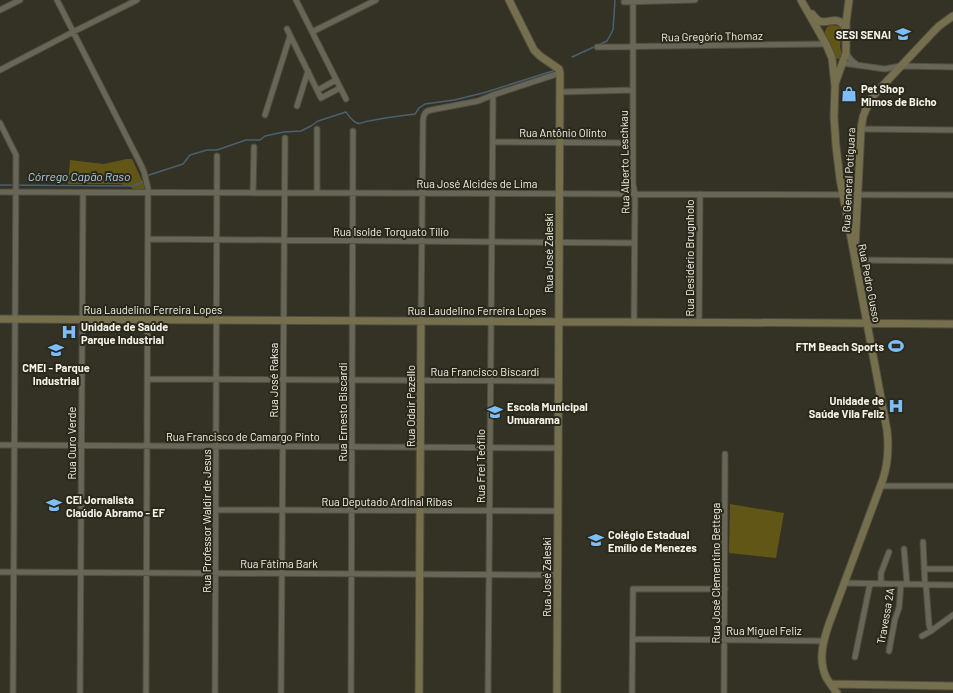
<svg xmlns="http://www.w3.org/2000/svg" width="953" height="693" font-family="Barlow,sans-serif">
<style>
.green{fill:#625617}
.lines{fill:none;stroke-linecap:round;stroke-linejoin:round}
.stream{stroke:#496172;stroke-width:1.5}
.street-casing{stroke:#504d41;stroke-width:7}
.secondary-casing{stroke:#504d41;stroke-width:9}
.street{stroke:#686656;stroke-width:5}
.secondary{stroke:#756f4e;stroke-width:7}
.labels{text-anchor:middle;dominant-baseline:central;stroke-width:4;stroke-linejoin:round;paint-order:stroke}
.poi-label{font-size:11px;font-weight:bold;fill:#f4f2e9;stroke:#2a281a;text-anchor:start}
.street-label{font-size:11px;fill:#f4f2e9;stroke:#2a281a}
.water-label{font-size:12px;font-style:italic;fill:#aed0ee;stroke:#2a281a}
</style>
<rect width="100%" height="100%" fill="#343224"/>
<path class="green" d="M831 25 838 26 842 28V30L840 46 842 56 839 59 835 58 824 34 827 27Z
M127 159H132L146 189 136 192 130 186 119 184H68L70 160 103 164Z
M730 504 784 513 776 558 729 553Z"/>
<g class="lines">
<path class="stream" d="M572 57 607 41 613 30 615 0
M146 176 183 164 190 155 207 150H217L246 140H260L265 136 284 132 301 131 311 126 318 121 346 112C349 116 352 121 357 123 361 125 364 121 369 121 384 118 399 116 415 114L419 108 425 104 454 100 483 93 556 70
M0 185 134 186 144 181"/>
<defs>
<path id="street" d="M57 0 141 165 144 172 148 188 146 693
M296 0 346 99
M624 2 695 0
M633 2V184L635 194 634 322
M0 10 20 0
M287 29 321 98 340 88
M312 32 376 0
M597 47 826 44
M846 53 851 60 857 65
M842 63 885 69 900 66 953 67
M0 70 73 32 137 0
M318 90 336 80
M560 92 633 90
M297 106 308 71
M265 115 290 36
M0 123 16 155 13 693
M861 129 953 130
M493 142 633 143
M0 192 953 195
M253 193 254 147
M317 193V129
M148 239 634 243
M855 260 953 261
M421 321 423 120C424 114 425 111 431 110L478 101 493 95 560 73
M699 322 700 194
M148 379 558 381
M0 445 558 448
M881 486H953
M216 510 558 511
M923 542 925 585
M904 549 907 584
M924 569H953
M0 572 557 575
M844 583 953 585
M881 584V573L889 552
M926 585 929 625 931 631
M922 636 931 631 953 615
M633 639 824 641
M889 651 895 619 899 608 901 584
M855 657 870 584
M80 693 83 193
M215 693 217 156
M281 693 285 138
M351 693 353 131
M488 693 493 95
M632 693 633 589H725
M724 693 725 454"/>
<path id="secondary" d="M509 0 534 50 540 56 556 67 559 69 560 73 557 693
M801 0 826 44 832 58 835 86 834 117 836 146 840 179 887 430C889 447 888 463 883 479L829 624C823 641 818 660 826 677 828 681 834 689 837 693
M812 14C814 16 816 19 819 21 828 25 838 13 846 29
M835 84 846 53V23L849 0
M855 248 861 129 863 117 866 109 873 96 933 32 939 26 953 16
M0 319 841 323 953 324
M831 684 953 686
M419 693 421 321"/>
</defs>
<use href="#street" class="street-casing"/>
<use href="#secondary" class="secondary-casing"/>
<use href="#street" class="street"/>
<use href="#secondary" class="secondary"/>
</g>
<defs>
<symbol id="university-bare" viewBox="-9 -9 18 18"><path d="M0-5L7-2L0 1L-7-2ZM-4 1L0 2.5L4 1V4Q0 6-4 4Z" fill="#7cbef9" stroke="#2a281a" stroke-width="2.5" paint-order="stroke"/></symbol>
<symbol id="shop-bare" viewBox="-9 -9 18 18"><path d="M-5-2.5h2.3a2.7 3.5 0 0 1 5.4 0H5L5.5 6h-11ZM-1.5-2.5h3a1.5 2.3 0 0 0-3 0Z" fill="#7cbef9" stroke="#2a281a" stroke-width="2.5" paint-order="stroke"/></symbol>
<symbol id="hospital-bare" viewBox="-9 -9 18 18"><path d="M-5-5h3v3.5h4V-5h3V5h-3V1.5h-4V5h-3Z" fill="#7cbef9" stroke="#2a281a" stroke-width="2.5" paint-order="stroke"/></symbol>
<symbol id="stadium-bare" viewBox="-9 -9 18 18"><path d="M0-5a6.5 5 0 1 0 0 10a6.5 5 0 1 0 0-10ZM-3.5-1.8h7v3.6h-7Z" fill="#7cbef9" stroke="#2a281a" stroke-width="2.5" paint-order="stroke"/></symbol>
<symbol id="school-bare" viewBox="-9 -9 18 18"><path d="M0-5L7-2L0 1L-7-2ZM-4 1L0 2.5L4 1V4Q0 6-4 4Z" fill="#7cbef9" stroke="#2a281a" stroke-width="2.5" paint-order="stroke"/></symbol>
</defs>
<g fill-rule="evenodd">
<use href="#university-bare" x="892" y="23" width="22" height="22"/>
<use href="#shop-bare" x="838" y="83" width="22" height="22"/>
<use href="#hospital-bare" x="58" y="321" width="22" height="22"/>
<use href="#stadium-bare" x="885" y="335" width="22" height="22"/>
<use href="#school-bare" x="45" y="339" width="22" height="22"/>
<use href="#hospital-bare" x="885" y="395" width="22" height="22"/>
<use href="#school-bare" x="484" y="401" width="22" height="22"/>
<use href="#school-bare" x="43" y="494" width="22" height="22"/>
<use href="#school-bare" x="585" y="529" width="22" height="22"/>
</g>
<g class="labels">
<g class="poi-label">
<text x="891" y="34" text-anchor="end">SESI SENAI</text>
<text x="861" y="88">Pet Shop<tspan x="861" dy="13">Mimos de Bicho</tspan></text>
<text x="81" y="326">Unidade de Saúde<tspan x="81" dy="13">Parque Industrial</tspan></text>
<text x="884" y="346" text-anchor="end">FTM Beach Sports</text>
<text x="56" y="367" text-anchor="middle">CMEI - Parque<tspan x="56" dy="13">Industrial</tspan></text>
<text x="884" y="400" text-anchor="end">Unidade de<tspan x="884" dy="13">Saúde Vila Feliz</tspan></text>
<text x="507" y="406">Escola Municipal<tspan x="507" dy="13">Umuarama</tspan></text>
<text x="66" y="499">CEI Jornalista<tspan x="66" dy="13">Claúdio Abramo - EF</tspan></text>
<text x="608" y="534">Colégio Estadual<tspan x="608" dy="13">Emílio de Menezes</tspan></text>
</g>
<g class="street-label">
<text transform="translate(712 36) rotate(-1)">Rua Gregório Thomaz</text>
<text x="563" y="132">Rua Antônio Olinto</text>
<text transform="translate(624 162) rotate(-91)">Rua Alberto Leschkau</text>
<text transform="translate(848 180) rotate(-87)">Rua General Potiguara</text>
<text x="477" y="183">Rua José Alcides de Lima</text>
<text x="391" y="231">Rua Isolde Torquato Tílio</text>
<text transform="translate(548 253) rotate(-90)">Rua José Zaleski</text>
<text transform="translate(689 258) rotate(-90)">Rua Desidério Brugnholo</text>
<text transform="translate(870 283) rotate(79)">Rua Pedro Gusso</text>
<text x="153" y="309">Rua Laudelino Ferreira Lopes</text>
<text x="477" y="310">Rua Laudelino Ferreira Lopes</text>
<text x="485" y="371">Rua Francisco Biscardi</text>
<text transform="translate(273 380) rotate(-90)">Rua José Raksa</text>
<text transform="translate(410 406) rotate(-90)">Rua Odair Pazello</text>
<text transform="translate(342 412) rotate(-90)">Rua Ernesto Biscardi</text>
<text x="243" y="436">Rua Francisco de Camargo Pinto</text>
<text transform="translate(71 443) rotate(-90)">Rua Ouro Verde</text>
<text transform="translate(480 466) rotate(-90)">Rua Frei Teófilo</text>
<text x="387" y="501">Rua Deputado Ardinal Ribas</text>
<text transform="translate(206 521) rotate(-90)">Rua Professor Waldir de Jesus</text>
<text x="279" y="563">Rua Fátima Bark</text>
<text transform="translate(715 573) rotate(-90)">Rua José Clementino Bettega</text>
<text transform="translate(546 577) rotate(-90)">Rua José Zaleski</text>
<text transform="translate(885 616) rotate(-80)">Travessa 2A</text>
<text x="764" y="630">Rua Miguel Feliz</text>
</g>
<g class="water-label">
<text x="79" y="176">Córrego Capão Raso</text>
</g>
</g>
</svg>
